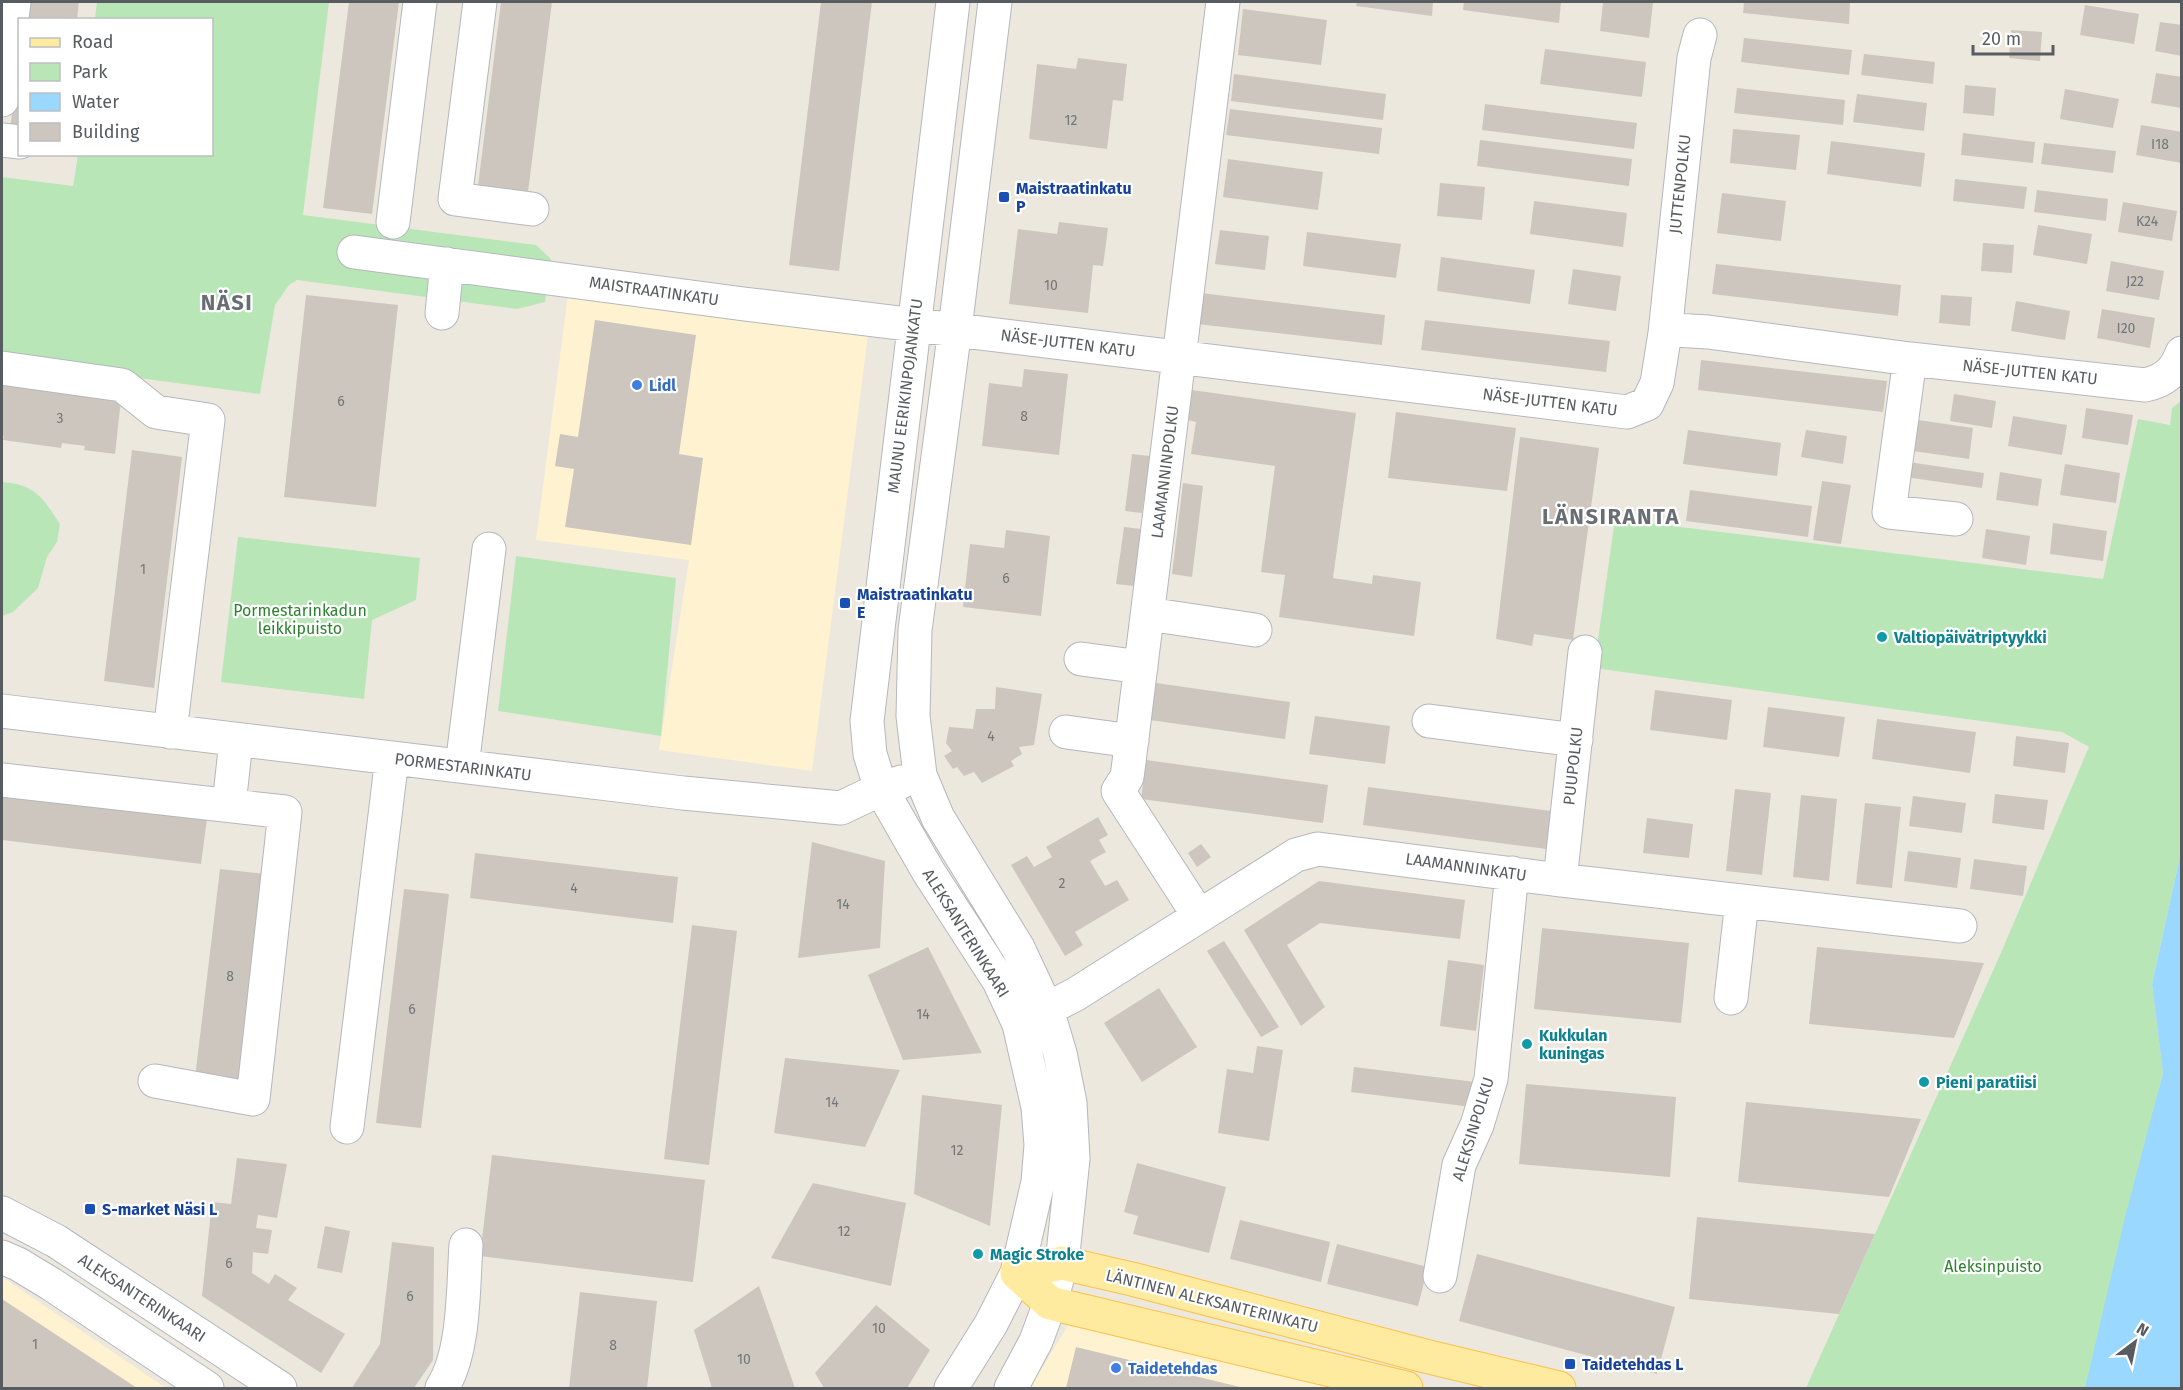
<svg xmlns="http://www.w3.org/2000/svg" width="2183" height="1390" font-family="'Fira Sans',sans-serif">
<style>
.commercial{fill:#fff2d0}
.green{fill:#b9e6b7}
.water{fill:#9bd8ff}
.building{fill:#ccc6bf}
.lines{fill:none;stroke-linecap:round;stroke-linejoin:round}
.minor-casing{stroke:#b4b7bd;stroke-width:35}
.major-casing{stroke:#fcc147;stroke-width:35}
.minor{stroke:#fff;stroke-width:33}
.major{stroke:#ffeba0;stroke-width:33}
.transit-dot{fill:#1a4fb4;stroke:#fff;stroke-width:2}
.shop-dot{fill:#3f7fe0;stroke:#fff;stroke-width:2}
.culture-dot{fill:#0f9aa8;stroke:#fff;stroke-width:2}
.labels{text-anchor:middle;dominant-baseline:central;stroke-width:4.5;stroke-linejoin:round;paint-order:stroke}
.number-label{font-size:14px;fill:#747678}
.street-label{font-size:16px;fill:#575c61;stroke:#fff}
.transit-label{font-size:16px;font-weight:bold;fill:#164399;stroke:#fff;text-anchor:start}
.shop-label{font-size:16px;font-weight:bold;fill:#366cbe;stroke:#fff;text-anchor:start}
.park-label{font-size:16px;fill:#2d822e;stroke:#fff}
.culture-label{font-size:16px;font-weight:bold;fill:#0d838f;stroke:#fff;text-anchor:start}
.district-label{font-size:22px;font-weight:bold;letter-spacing:1.5px;fill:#686e73;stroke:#fff}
</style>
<rect width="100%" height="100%" fill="#ece8de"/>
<path class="commercial" d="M572 264 872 304 812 771 659 750 689 560 536 540Z
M2 1277 166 1388H2Z
M1069 1324 1341 1388H1030Z"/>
<path class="green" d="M97 2H329L303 215 536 245 551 259 545 302 517 309 297 280 289 285 275 305 260 394 2 360V177L73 186 78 155 212 154V20L95 19Z
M2181 401V852L2152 984 2163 1072 2086 1388H1806L2000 955 2089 747 2062 732 1594 668 1615 519 2103 579 2138 419 2170 425 2172 408Z
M2 482C35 484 43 498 60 524L57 542 47 557 38 588 13 612 2 616Z
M238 537 420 558 416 600 372 620 364 699 221 682Z
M516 556 676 578 661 736 498 711Z"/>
<path class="water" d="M2181 852V1388H2085L2125 1217 2163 1073 2152 984Z"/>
<path class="building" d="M26 2H79L77 20H24Z
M349 2H399L372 214 323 208Z
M501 2H552L528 192 478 186Z
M821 2H872L839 271 789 265Z
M1357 2H1433L1432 16 1356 6Z
M1464 2H1561L1559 23 1463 10Z
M1603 2 1653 3 1649 38 1600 31Z
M1744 2H1850L1849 24 1743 13Z
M2085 5 2139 14 2134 44 2080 35Z
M1243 9 1327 20 1321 65 1238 55Z
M2160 22 2182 25V56L2155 51Z
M2011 30 2042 32 2040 61 2009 58Z
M1744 38 1852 50 1849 75 1741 62Z
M1545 49 1646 62 1642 97 1540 84Z
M1864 54 1935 62 1933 84 1861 75Z
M1078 58 1127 64 1123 101 1113 100 1107 149 1029 139 1037 64 1076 69Z
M18 68H20V130L10 129Z
M2156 73 2182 77V108L2151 103Z
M1234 74 1386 94 1383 120 1231 101Z
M1965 85 1996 88 1994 116 1963 113Z
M1737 88 1845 100 1843 125 1734 113Z
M2065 89 2119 99 2113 128 2060 119Z
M1857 94 1927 103 1924 131 1853 122Z
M1485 104 1637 123 1634 149 1482 130Z
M1230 109 1382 128 1379 154 1226 135Z
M2141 125 2182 132V163L2136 155Z
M1733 129 1800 135 1796 170 1730 163Z
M1963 133 2035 142 2033 163 1961 155Z
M1480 140 1632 159 1629 186 1477 166Z
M1831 141 1925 153 1921 187 1827 174Z
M2044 143 2116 151 2113 173 2041 164Z
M1228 159 1323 172 1318 210 1223 197Z
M1955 179 2027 187 2024 209 1953 201Z
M1440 183 1485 187 1482 220 1437 216Z
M2037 190 2108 199 2106 221 2034 212Z
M1722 193 1786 201 1781 241 1717 233Z
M1534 201 1627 213 1623 247 1530 234Z
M2123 202 2177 211 2172 241 2118 232Z
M1059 222 1108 228 1103 266 1093 265 1088 313 1009 304 1018 229 1057 234Z
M2038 225 2092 234 2087 264 2033 255Z
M1220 230 1269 236 1265 270 1215 264Z
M1307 232 1401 244 1396 278 1303 266Z
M1983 243 2014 245 2012 273 1981 271Z
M1441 257 1535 270 1530 304 1437 291Z
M2111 261 2164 271 2159 300 2106 291Z
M1716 264 1901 285 1898 316 1712 294Z
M1573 269 1621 276 1616 311 1568 304Z
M1200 293 1385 315 1382 345 1197 324Z
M306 295 398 305 376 507 284 497Z
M1941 295 1972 297 1970 326 1939 323Z
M2016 301 2070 311 2065 340 2011 331Z
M2102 309 2155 318 2150 348 2097 338Z
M595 320 696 335 679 454 703 458 691 545 565 527 574 469 555 466 560 434 578 437Z
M1425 320 1610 341 1606 372 1421 350Z
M1701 360 1887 381 1883 412 1698 390Z
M1024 369 1068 374 1059 455 982 446 989 383 1022 387Z
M2 385 121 400 115 454 84 450 85 446 62 443 61 448 3 440 4 436H2Z
M1192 390 1356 413 1333 578 1372 584 1373 575 1421 582 1414 636 1279 617 1285 575 1261 572 1275 466 1191 454 1196 422 1188 420Z
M1954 394 1996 401 1992 428 1950 421Z
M2086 408 2133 415 2128 445 2082 438Z
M1396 412 1516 428 1507 491 1388 478Z
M2013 416 2067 425 2062 455 2008 446Z
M1918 420 1973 428 1969 459 1913 451Z
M1688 430 1781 443 1777 476 1683 464Z
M1806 430 1847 436 1843 464 1801 457Z
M1520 437 1599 448 1573 640 1534 634 1532 646 1496 639Z
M132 450 182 457 154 688 104 681Z
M1132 454 1150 456 1142 513 1125 511Z
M1908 462 1984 473 1982 488 1905 477Z
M2065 464 2120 473 2116 503 2060 495Z
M2000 472 2042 479 2038 506 1996 500Z
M1822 481 1851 485 1841 544 1813 540Z
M1183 483 1203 486 1192 577 1172 574Z
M1690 490 1812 506 1808 537 1686 521Z
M2053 523 2107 531 2103 561 2050 554Z
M1124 527 1141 529 1134 586 1116 584Z
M1986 529 2030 536 2026 565 1982 558Z
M1006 530 1050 536 1041 616 963 607 970 544 1004 548Z
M1156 683 1290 702 1285 739 1150 720Z
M996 687 1042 694 1034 745 1019 747 1022 754 1011 761 1014 766 982 783 974 772 964 776 957 767 953 769 944 756 952 751 946 743 949 727 973 729 976 709H995Z
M1655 690 1732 700 1727 740 1650 730Z
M1768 707 1845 717 1839 757 1763 747Z
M1315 716 1390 726 1385 764 1309 754Z
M1877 719 1976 732 1970 773 1872 759Z
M2016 736 2069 743 2065 773 2013 766Z
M1146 760 1328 785 1323 823 1141 799Z
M1368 787 1551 811 1546 849 1363 825Z
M1735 789 1771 793 1762 875 1726 871Z
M2 794 207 819 201 864 2 840Z
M1995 794 2048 800 2044 830 1992 823Z
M1801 795 1837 799 1829 881 1793 877Z
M1913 796 1966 803 1962 833 1909 826Z
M1865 803 1901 807 1892 888 1856 884Z
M1098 817 1108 835 1099 840 1106 852 1090 861 1105 886 1117 880 1129 900 1075 932 1083 945 1065 956 1011 865 1027 856 1034 867 1052 857 1046 847Z
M1647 818 1693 824 1689 858 1643 853Z
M812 842 885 861 880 948 798 958Z
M1201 844 1211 857 1197 867 1188 853Z
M1908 851 1961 858 1957 888 1904 881Z
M475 853 678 877 673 923 470 898Z
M1974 859 2027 866 2023 896 1970 889Z
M220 869 266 874 240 1084 195 1078Z
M1319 881 1465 900 1460 939 1320 923 1287 945 1325 1007 1301 1026 1244 930Z
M404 889 449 894 421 1128 376 1123Z
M692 925 737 931 709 1165 664 1159Z
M1542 928 1689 943 1681 1023 1534 1009Z
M1224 941 1279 1027 1261 1037 1207 951Z
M928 947 982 1053 903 1060 868 975Z
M1817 947 1984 963 1954 1038 1809 1024Z
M1448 960 1484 965 1476 1031 1440 1026Z
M1159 988 1197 1047 1142 1082 1104 1023Z
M1257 1046 1283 1050 1269 1141 1218 1133 1227 1069 1253 1073Z
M785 1058 900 1070 865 1147 774 1133Z
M1354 1067 1475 1082 1472 1107 1351 1092Z
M1526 1084 1676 1097 1670 1177 1519 1164Z
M922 1095 1002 1105 990 1226 914 1194Z
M1746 1102 1921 1119 1889 1197 1738 1182Z
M492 1155 705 1180 693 1282 480 1256Z
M237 1158 287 1164 277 1218 258 1215 256 1228 272 1230 268 1254 253 1252 252 1273 269 1284 275 1274 297 1288 288 1300 345 1334 321 1373 202 1296 212 1202 231 1204Z
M1137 1163 1226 1187 1209 1253 1133 1234 1138 1216 1124 1212Z
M813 1183 906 1203 891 1286 771 1258Z
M1697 1217 1875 1234 1839 1314 1689 1299Z
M1240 1220 1330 1242 1321 1282 1230 1259Z
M325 1226 350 1231 342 1273 317 1268Z
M392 1242 434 1247 433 1360 414 1388H352L380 1344Z
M1337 1244 1428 1267 1418 1306 1327 1284Z
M1477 1254 1675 1307 1657 1374 1459 1321Z
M759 1286 795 1388H712L694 1330Z
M580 1292 657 1301 647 1388H569Z
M2 1299 137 1388H2Z
M876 1305 930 1350 907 1388H824L815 1373Z
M1076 1347 1244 1388H1066Z"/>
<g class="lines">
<defs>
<path id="minor" d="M480 2 455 199 532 209
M995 2 955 329 915 630 913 716 920 775 938 818 1018 948 1047 1010 1060 1053 1070 1103 1073 1159 1062 1263 1050 1303 1036 1341 1011 1388
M2 100 14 2
M2 140 20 142
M393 222 420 2
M354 252 744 304 1627 412 1647 404 1657 383 1665 333 1674 330 1708 332 1910 359 2145 385C2164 381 2175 372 2182 353
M442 313 447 264
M1665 333 1694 58 1700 35
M1910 359 1889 512 1956 519
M2 368 122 385 156 412 208 420 170 732
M1148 614 1255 630
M1081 659 1141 667
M2 711 683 793 841 808 881 789 901 782
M1429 721 1576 740
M1066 732 1132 741
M462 766 489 549
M2 780 285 812 253 1099 155 1081
M229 805 236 741
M1560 880 1585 652
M1199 916 1118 791 1127 777 1129 762 1223 2
M1731 998 1742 901
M1028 1019 1076 994 1296 855 1318 849 1560 880 1960 926
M347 1127 392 758
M2 1213 56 1241 280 1388
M2 1257 18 1264 51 1284 207 1388
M1440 1276 1459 1165 1477 1125 1491 1079 1512 873
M442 1388C465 1352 463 1288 466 1245
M951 1388 991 1324 1017 1273 1038 1182 1041 1145 1038 1107 1019 1024 999 981 928 871 881 789 870 754 867 721 953 2"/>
<path id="major" d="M1017 1273 1062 1263 1132 1279 1425 1356 1559 1388
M1017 1273 1050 1303 1406 1388"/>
</defs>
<use href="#minor" class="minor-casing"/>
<use href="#major" class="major-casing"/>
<use href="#minor" class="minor"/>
<use href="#major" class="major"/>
</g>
<g class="transit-dot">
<rect x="998" y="191" width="12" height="12" rx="3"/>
<rect x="839" y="597" width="12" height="12" rx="3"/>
<rect x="84" y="1203" width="12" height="12" rx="3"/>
<rect x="1564" y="1358" width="12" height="12" rx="3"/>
</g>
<g class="shop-dot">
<circle cx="637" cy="385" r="6"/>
<circle cx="1116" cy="1368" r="6"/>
</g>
<g class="culture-dot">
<circle cx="1882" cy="637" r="6"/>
<circle cx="1527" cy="1044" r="6"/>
<circle cx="1924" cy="1082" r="6"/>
<circle cx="978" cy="1254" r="6"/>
</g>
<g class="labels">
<g class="number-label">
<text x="1071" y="120">12</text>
<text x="2160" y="144">I18</text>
<text x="2147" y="221">K24</text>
<text x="2135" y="281">J22</text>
<text x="1051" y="285">10</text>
<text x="2126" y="328">I20</text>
<text x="341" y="401">6</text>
<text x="1024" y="416">8</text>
<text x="60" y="418">3</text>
<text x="143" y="569">1</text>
<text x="1006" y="578">6</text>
<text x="991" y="736">4</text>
<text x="1062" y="883">2</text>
<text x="574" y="888">4</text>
<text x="843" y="904">14</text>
<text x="230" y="976">8</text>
<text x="412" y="1009">6</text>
<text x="923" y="1014">14</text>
<text x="832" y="1102">14</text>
<text x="957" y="1150">12</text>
<text x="844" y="1231">12</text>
<text x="229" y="1263">6</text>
<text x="410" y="1296">6</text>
<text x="879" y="1328">10</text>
<text x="35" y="1344">1</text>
<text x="613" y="1345">8</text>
<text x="744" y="1359">10</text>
</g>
<g class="street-label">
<text transform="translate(1680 184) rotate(-84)">JUTTENPOLKU</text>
<text transform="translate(654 291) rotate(8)">MAISTRAATINKATU</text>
<text transform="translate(1068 343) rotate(7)">NÄSE-JUTTEN KATU</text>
<text transform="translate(2030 372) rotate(6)">NÄSE-JUTTEN KATU</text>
<text transform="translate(905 396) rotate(-83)">MAUNU EERIKINPOJANKATU</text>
<text transform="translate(1550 402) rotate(7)">NÄSE-JUTTEN KATU</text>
<text transform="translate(1165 472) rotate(-83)">LAAMANNINPOLKU</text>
<text transform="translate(1573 766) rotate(-84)">PUUPOLKU</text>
<text transform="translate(463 767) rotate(7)">PORMESTARINKATU</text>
<text transform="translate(1466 867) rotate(8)">LAAMANNINKATU</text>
<text transform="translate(966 933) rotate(58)">ALEKSANTERINKAARI</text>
<text transform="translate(1473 1129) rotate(-73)">ALEKSINPOLKU</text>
<text transform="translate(142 1298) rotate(33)">ALEKSANTERINKAARI</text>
<text transform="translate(1212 1301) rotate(14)">LÄNTINEN ALEKSANTERINKATU</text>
</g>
<g class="transit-label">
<text x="1016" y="188">Maistraatinkatu<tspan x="1016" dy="18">P</tspan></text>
<text x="857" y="594">Maistraatinkatu<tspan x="857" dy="18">E</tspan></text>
<text x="102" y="1209">S-market Näsi L</text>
<text x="1582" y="1364">Taidetehdas L</text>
</g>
<g class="shop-label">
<text x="649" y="385">Lidl</text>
<text x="1128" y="1368">Taidetehdas</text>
</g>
<g class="park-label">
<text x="300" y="610">Pormestarinkadun<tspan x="300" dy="18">leikkipuisto</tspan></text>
<text x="1993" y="1266">Aleksinpuisto</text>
</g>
<g class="culture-label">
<text x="1894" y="637">Valtiopäivätriptyykki</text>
<text x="1539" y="1035">Kukkulan<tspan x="1539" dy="18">kuningas</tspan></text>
<text x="1936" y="1082">Pieni paratiisi</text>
<text x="990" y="1254">Magic Stroke</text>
</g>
<g class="district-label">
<text x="227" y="302">NÄSI</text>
<text x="1611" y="516">LÄNSIRANTA</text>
</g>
</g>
<rect width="2183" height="1390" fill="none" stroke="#575c61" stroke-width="6"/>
<rect x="18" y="18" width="195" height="138" fill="#ffffff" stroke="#bcbec0" stroke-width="1.5"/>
<rect x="30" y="38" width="30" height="9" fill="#ffeba0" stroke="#bcbec0" stroke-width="1.5"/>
<text x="72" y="48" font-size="18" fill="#575c61">Road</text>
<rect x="30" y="63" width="30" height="18" fill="#b9e6b7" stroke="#bcbec0" stroke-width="1.5"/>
<text x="72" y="78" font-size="18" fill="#575c61">Park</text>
<rect x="30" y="93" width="30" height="18" fill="#9bd8ff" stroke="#bcbec0" stroke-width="1.5"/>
<text x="72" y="108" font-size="18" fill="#575c61">Water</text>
<rect x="30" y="123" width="30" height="18" fill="#ccc6bf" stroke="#bcbec0" stroke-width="1.5"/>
<text x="72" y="138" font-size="18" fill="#575c61">Building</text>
<g transform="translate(2135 1342) rotate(32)" stroke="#ffffff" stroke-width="4.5" paint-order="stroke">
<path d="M0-4.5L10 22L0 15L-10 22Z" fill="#575c61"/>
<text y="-9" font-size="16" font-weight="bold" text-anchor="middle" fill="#575c61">N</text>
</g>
<path d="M1973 45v9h80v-9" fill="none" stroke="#575c61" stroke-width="3"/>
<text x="1982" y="45" font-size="18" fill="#575c61" stroke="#ffffff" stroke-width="4.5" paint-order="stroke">20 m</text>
</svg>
